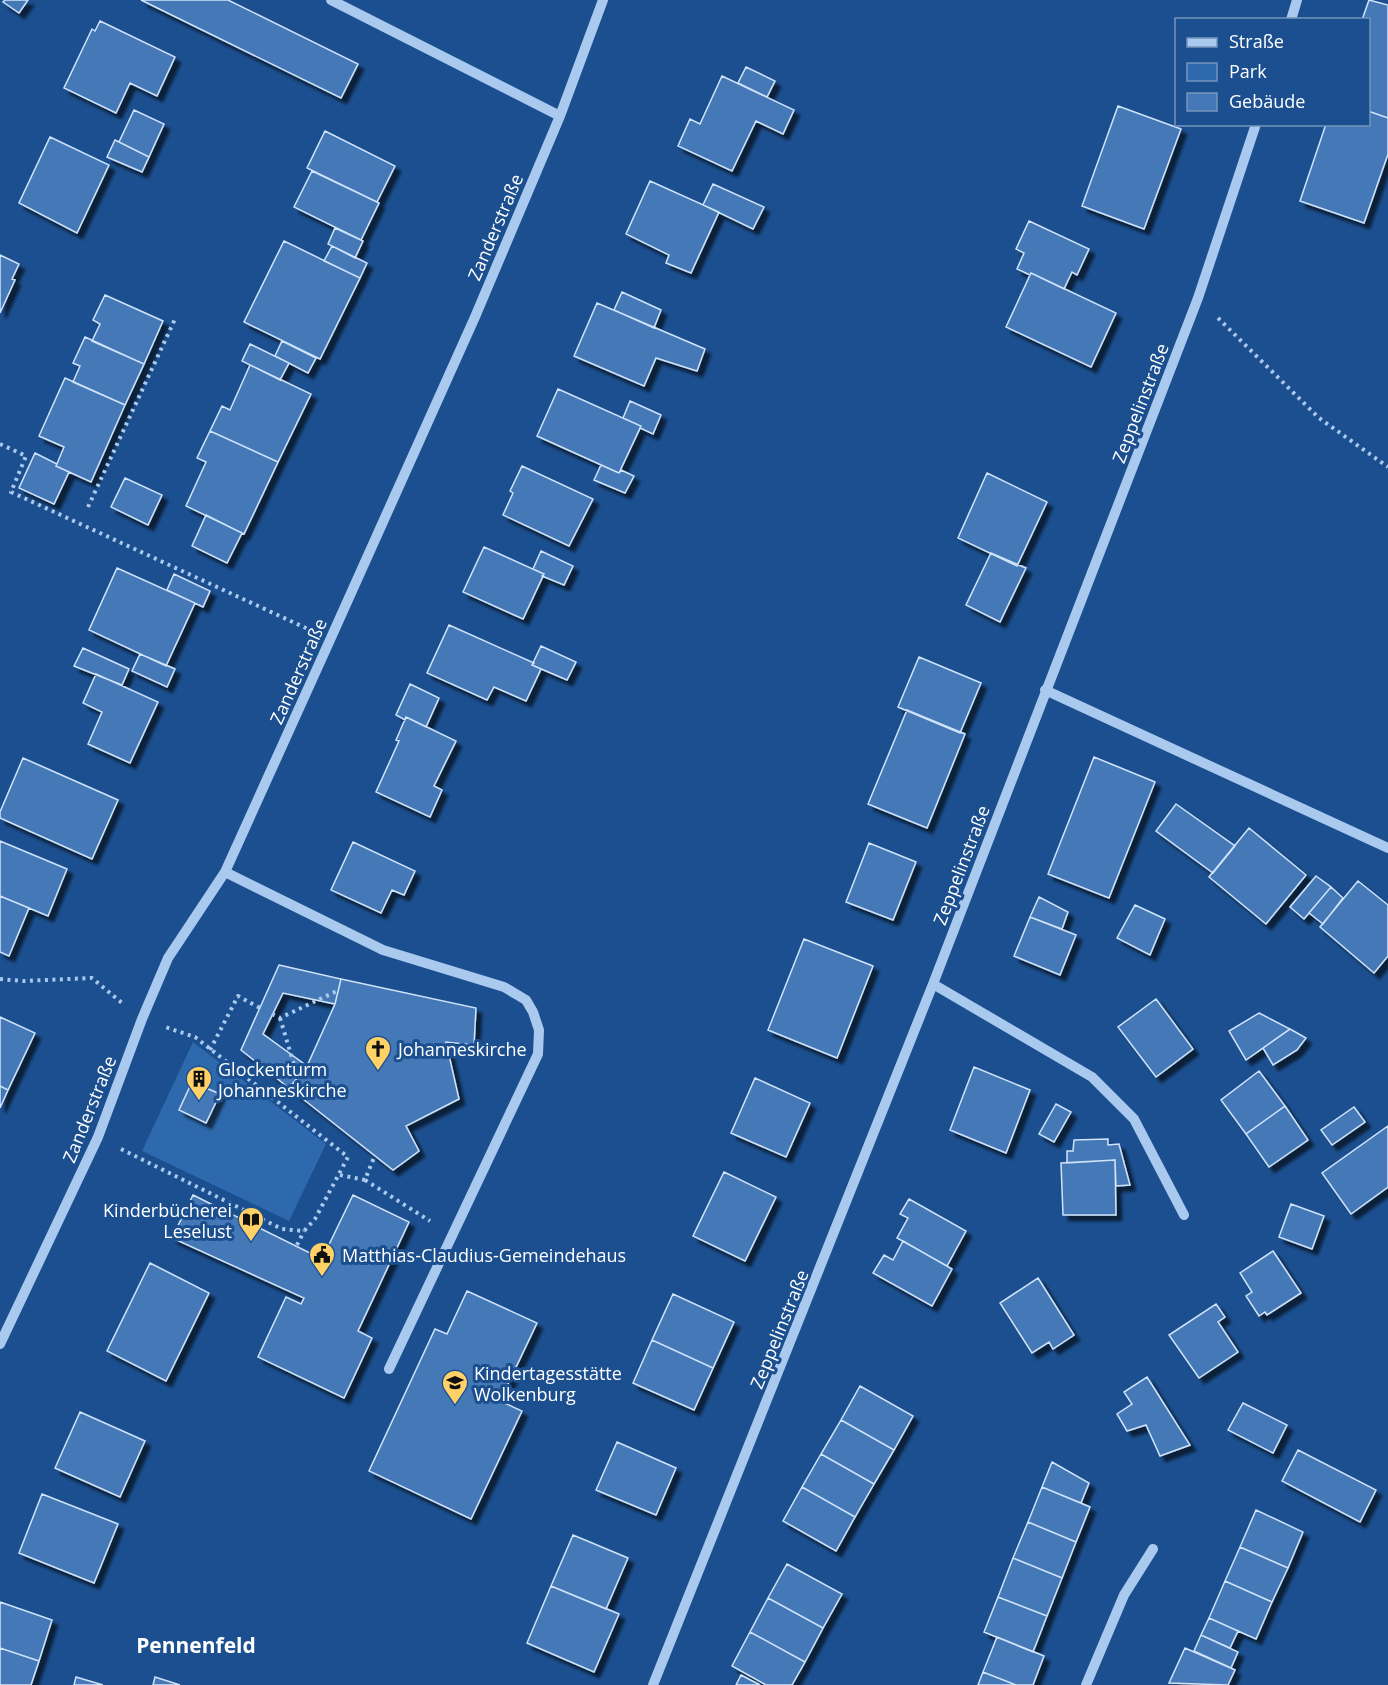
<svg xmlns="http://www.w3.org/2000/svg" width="1388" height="1685" font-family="'Open Sans',sans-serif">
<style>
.green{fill:#2e69ad}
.building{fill:#4478b7;stroke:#cfe3fa;stroke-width:1.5;filter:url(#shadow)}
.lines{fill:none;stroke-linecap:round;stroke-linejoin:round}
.path{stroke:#a9c9ee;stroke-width:4;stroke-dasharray:3 4.5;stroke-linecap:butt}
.minor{stroke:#a9c9ee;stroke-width:10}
.labels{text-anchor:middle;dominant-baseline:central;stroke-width:6;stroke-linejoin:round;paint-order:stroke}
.street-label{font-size:18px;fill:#fff;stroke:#1b4f8f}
.poi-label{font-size:18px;fill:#fff;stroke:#1b4f8f;text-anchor:start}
.quarter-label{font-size:21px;font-weight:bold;fill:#fff;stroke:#1b4f8f}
</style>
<defs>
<filter id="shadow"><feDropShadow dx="5.5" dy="5.5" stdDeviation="1.5" flood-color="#0009"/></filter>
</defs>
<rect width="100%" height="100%" fill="#1b4f8f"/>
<path class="green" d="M193 1042 326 1144 289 1221 142 1151Z"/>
<path class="building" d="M5 0H28L19 13 3 2Z
M141 0H228L358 64 341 98Z
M1369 0 1388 5V118L1368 111V20H1362Z
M100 21 175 57 157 96 130 83 116 113 64 88 92 29 95 31Z
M746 67 775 81 767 97 738 83Z
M722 76 794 110 783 134 756 121 732 171 678 146 690 119 700 124Z
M1118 106 1181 129 1144 229 1082 206Z
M134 110 164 124 149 157 119 142Z
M1368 111 1388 118V154L1364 223 1300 201 1326 124H1368Z
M325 131 395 166 377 202 307 168Z
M50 137 109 165 77 233 19 203Z
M115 140 149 157 142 172 107 157Z
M312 171 379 203 361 240 294 207Z
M650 181 719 212 691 273 666 263 669 255 626 234Z
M713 184 764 207 753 229 703 205Z
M1029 221 1089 249 1077 275 1072 272 1064 289 1031 273 1030 275 1017 269 1024 253 1016 249Z
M335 228 363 241 355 258 328 244Z
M284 241 360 278 320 359 244 322Z
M332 246 367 263 360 278 324 261Z
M0 255 19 264 12 279 15 280 0 313Z
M1031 273 1116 313 1091 367 1006 327Z
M622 292 661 310 654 328 614 310Z
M105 295 163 321 144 364 92 341 100 324 93 320Z
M597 303 705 349 697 371 656 358 644 386 574 356Z
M85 337 144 364 125 405 73 382 80 366 73 363Z
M282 341 316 358 308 373 275 356Z
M250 344 289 363 280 380 242 361Z
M250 365 311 394 278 462 210 431 222 406 230 410Z
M65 378 125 405 91 482 56 466 64 447 39 436Z
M558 389 641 426 619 473 537 436Z
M630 401 661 415 653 434 640 428 641 426 623 418Z
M210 431 278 462 244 534 186 506 206 462 197 458Z
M35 453 57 464 56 466 69 472 54 504 19 488Z
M601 465 619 473 621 470 634 476 625 493 594 480Z
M522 466 593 499 569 546 503 515 513 493 510 491Z
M987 473 1047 502 1017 566 958 538Z
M125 478 162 495 148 525 111 507Z
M206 515 242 533 227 563 192 546Z
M484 547 544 574 523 619 463 592Z
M541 551 573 566 564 585 542 576 544 574 533 569Z
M991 553 1026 568 1000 622 966 605Z
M117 568 195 603 166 666 89 630Z
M174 574 210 591 203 607 167 590Z
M449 625 534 663 532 665 541 669 526 701 494 687 487 700 427 673Z
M541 646 576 662 567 680 532 665Z
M83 648 129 669 122 685 74 666Z
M140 654 175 669 167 687 132 671Z
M919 657 981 683 960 733 898 707Z
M96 674 158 702 130 763 88 744 102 712 83 703Z
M410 684 439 698 426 727 406 717 405 720 396 715Z
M907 710 965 734 927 828 868 804Z
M406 717 456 741 434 786 442 790 430 817 376 792 399 741 396 740Z
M1094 757 1155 782 1109 898 1048 874Z
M23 758 118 800 92 859 0 818V812Z
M1176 804 1235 846 1213 873 1156 831Z
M1249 828 1306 875 1266 924 1209 877Z
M0 841 67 869 48 916 0 896Z
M353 842 415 871 404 895 392 890 381 913 331 890Z
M869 843 916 862 893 920 846 902Z
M1316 876 1331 887 1304 919 1290 907Z
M1358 881 1388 905V956L1374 973 1320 927Z
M1331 887 1343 898 1323 924 1309 913Z
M0 896 29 908 9 956 0 952Z
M1039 897 1068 912 1062 929 1030 917Z
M1135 905 1165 919 1150 955 1117 938Z
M1030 917 1076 935 1060 975 1014 956Z
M804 939 873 966 837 1058 768 1030Z
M279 965 341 979 335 1004 283 993 263 1034 307 1066 289 1088 241 1050Z
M341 979 476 1008 474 1045 446 1042 459 1099 406 1126 419 1151 393 1170 289 1088 307 1066 335 1004Z
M1156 999 1193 1049 1156 1077 1118 1027Z
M1259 1013 1290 1029 1246 1060 1229 1031Z
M0 1017 35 1033 8 1090 0 1086Z
M1290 1029 1306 1038 1297 1050 1273 1065 1263 1048Z
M974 1067 1030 1090 1006 1153 950 1130Z
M1259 1071 1285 1106 1246 1134 1221 1100Z
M755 1078 810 1103 786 1157 731 1133Z
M192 1082 220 1094 206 1123 179 1110Z
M0 1086 8 1090 0 1108Z
M1056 1104 1071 1112 1054 1142 1039 1134Z
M1285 1106 1308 1140 1269 1167 1246 1134Z
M1354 1107 1365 1122 1332 1145 1321 1130Z
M1388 1126V1187L1351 1214 1322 1173Z
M1108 1139V1145L1119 1144 1130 1185 1116 1186 1115 1160 1067 1163V1151H1073L1074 1140Z
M1115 1160 1116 1215H1063L1061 1163Z
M724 1172 776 1197 745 1261 693 1236Z
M193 1195 322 1259 353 1195 409 1222 358 1331 372 1338 344 1398 258 1357 286 1297 301 1304 304 1298 172 1238Z
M909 1199 966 1231 947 1266 897 1238 908 1218 900 1214Z
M1291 1204 1324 1216 1312 1249 1279 1237Z
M903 1241 952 1269 932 1306 873 1273 884 1255 893 1260Z
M1273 1251 1301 1293 1267 1315 1265 1312 1259 1316 1246 1296 1252 1292 1240 1273Z
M150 1263 209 1293 166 1381 107 1351Z
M1038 1278 1074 1335 1053 1349 1049 1342 1032 1353 1000 1303Z
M467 1291 537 1323 500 1401 522 1411 471 1519 369 1471 435 1329 447 1334Z
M673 1294 734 1322 713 1368 652 1340Z
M1216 1304 1225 1317 1218 1322 1238 1352 1199 1378 1169 1335Z
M652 1340 713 1368 694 1410 633 1383Z
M1147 1377 1190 1445 1160 1456 1146 1425 1127 1431 1117 1414 1132 1404 1124 1392Z
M860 1386 913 1416 894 1450 841 1420Z
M1243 1403 1287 1425 1273 1453 1228 1430Z
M80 1412 145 1441 120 1497 55 1468Z
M841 1420 894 1450 874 1484 821 1454Z
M617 1442 676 1468 656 1515 596 1490Z
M1298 1450 1376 1490 1360 1522 1282 1481Z
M821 1454 874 1484 855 1517 802 1487Z
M1052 1462 1089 1483 1081 1503 1042 1487Z
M802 1487 855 1517 836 1551 783 1521Z
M1042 1487 1090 1507 1076 1542 1028 1522Z
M42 1494 118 1524 94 1583 19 1553Z
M1256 1510 1303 1532 1288 1568 1240 1547Z
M1028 1522 1076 1542 1062 1578 1013 1558Z
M573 1535 628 1558 606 1609 551 1586Z
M1240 1547 1288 1568 1272 1602 1225 1581Z
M1013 1558 1062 1578 1047 1616 998 1597Z
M787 1564 842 1594 823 1628 768 1598Z
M1225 1581 1272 1602 1256 1639 1209 1618Z
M551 1586 619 1614 594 1672 527 1643Z
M998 1597 1047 1616 1033 1652 984 1632Z
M768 1598 823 1628 805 1662 750 1632Z
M0 1602 52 1620 39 1661 0 1648Z
M1209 1618 1238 1631 1230 1648 1201 1635Z
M750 1632 805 1662 792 1685H766L732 1666Z
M1201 1635 1238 1652 1231 1668 1194 1651Z
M997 1637 1044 1656 1033 1685H1016L983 1672Z
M0 1648 39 1661 31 1685H0Z
M1185 1648 1235 1670 1228 1685 1169 1683Z
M983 1672 1016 1685H978Z
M741 1675 760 1685H736Z
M76 1677 103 1685H74Z
M155 1677 180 1685H153Z"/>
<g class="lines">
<path class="path" d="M1218 318 1319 418 1388 467
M0 444 26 456 11 492 308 629
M88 507 175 319
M0 979 23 981 92 978 122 1003
M272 1014 280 1018 339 990
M280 1018 298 1078
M210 1050 238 996 260 1008
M121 1149 282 1229 304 1231 315 1219 348 1157 195 1037 165 1027
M340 1175 365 1180 375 1155
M365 1180 430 1221
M297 1245 304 1231"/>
<path class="minor" d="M331 0 560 116
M1291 20 1297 0
M1045 690 1388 848
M225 872 383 950 504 987 526 1000 533 1012 539 1030 538 1054 389 1369
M933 984 1092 1077 1134 1119 1184 1215
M0 1344 98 1137 142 1019 168 958 225 872 330 640 475 317 560 116 603 0
M653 1685 933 984 1198 298 1256 124
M1086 1685 1124 1595 1153 1549"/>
</g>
<defs>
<symbol id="church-pin" viewBox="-11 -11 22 30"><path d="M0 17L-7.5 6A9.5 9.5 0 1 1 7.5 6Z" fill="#ffd166" stroke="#1b4f8f"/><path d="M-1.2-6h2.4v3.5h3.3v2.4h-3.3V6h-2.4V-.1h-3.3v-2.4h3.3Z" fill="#111"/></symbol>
<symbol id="building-pin" viewBox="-11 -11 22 30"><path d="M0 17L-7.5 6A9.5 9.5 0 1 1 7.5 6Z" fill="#ffd166" stroke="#1b4f8f"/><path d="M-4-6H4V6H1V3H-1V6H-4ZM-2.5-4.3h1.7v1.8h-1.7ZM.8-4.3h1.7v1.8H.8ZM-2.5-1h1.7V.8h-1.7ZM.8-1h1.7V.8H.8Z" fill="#111"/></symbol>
<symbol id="library-pin" viewBox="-11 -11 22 30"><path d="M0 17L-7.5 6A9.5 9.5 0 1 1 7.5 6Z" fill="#ffd166" stroke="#1b4f8f"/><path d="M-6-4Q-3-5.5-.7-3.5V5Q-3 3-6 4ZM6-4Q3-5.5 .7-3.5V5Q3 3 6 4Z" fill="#111"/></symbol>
<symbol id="civic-pin" viewBox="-11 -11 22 30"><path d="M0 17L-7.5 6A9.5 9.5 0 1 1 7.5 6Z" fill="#ffd166" stroke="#1b4f8f"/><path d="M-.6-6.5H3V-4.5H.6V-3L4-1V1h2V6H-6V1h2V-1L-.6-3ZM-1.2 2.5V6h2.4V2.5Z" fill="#111"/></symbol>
<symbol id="school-pin" viewBox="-11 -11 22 30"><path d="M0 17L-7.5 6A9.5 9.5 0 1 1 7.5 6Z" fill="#ffd166" stroke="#1b4f8f"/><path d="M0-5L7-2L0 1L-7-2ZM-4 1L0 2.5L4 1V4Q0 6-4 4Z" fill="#111"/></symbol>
</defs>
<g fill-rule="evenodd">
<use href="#church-pin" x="363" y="1034" width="30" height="40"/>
<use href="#building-pin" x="184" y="1064" width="30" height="40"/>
<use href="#library-pin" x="236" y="1205" width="30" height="40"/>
<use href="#civic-pin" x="307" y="1240" width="30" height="40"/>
<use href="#school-pin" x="440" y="1368" width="30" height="40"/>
</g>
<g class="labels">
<g class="street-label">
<text transform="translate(495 227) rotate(-67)">Zanderstraße</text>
<text transform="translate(1140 403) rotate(-69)">Zeppelinstraße</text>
<text transform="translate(298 671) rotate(-66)">Zanderstraße</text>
<text transform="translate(961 865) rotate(-69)">Zeppelinstraße</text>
<text transform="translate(89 1109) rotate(-68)">Zanderstraße</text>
<text transform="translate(779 1329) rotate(-68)">Zeppelinstraße</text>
</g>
<g class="poi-label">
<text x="398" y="1049">Johanneskirche</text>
<text x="218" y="1069">Glockenturm<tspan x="218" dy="21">Johanneskirche</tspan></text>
<text x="232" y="1210" text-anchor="end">Kinderbücherei<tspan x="232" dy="21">Leselust</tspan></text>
<text x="342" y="1255">Matthias-Claudius-Gemeindehaus</text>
<text x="474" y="1373">Kindertagesstätte<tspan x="474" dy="21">Wolkenburg</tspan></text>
</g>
<g class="quarter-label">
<text x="196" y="1645">Pennenfeld</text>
</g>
</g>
<rect x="1175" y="18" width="195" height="108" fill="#1b4f8f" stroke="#7695bc" stroke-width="1.5"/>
<rect x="1187" y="38" width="30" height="9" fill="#a9c9ee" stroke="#7695bc" stroke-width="1.5"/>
<text x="1229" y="48" font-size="18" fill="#ffffff">Straße</text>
<rect x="1187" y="63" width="30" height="18" fill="#2e69ad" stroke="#7695bc" stroke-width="1.5"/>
<text x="1229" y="78" font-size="18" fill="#ffffff">Park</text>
<rect x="1187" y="93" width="30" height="18" fill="#4478b7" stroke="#7695bc" stroke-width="1.5"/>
<text x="1229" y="108" font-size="18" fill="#ffffff">Gebäude</text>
</svg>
